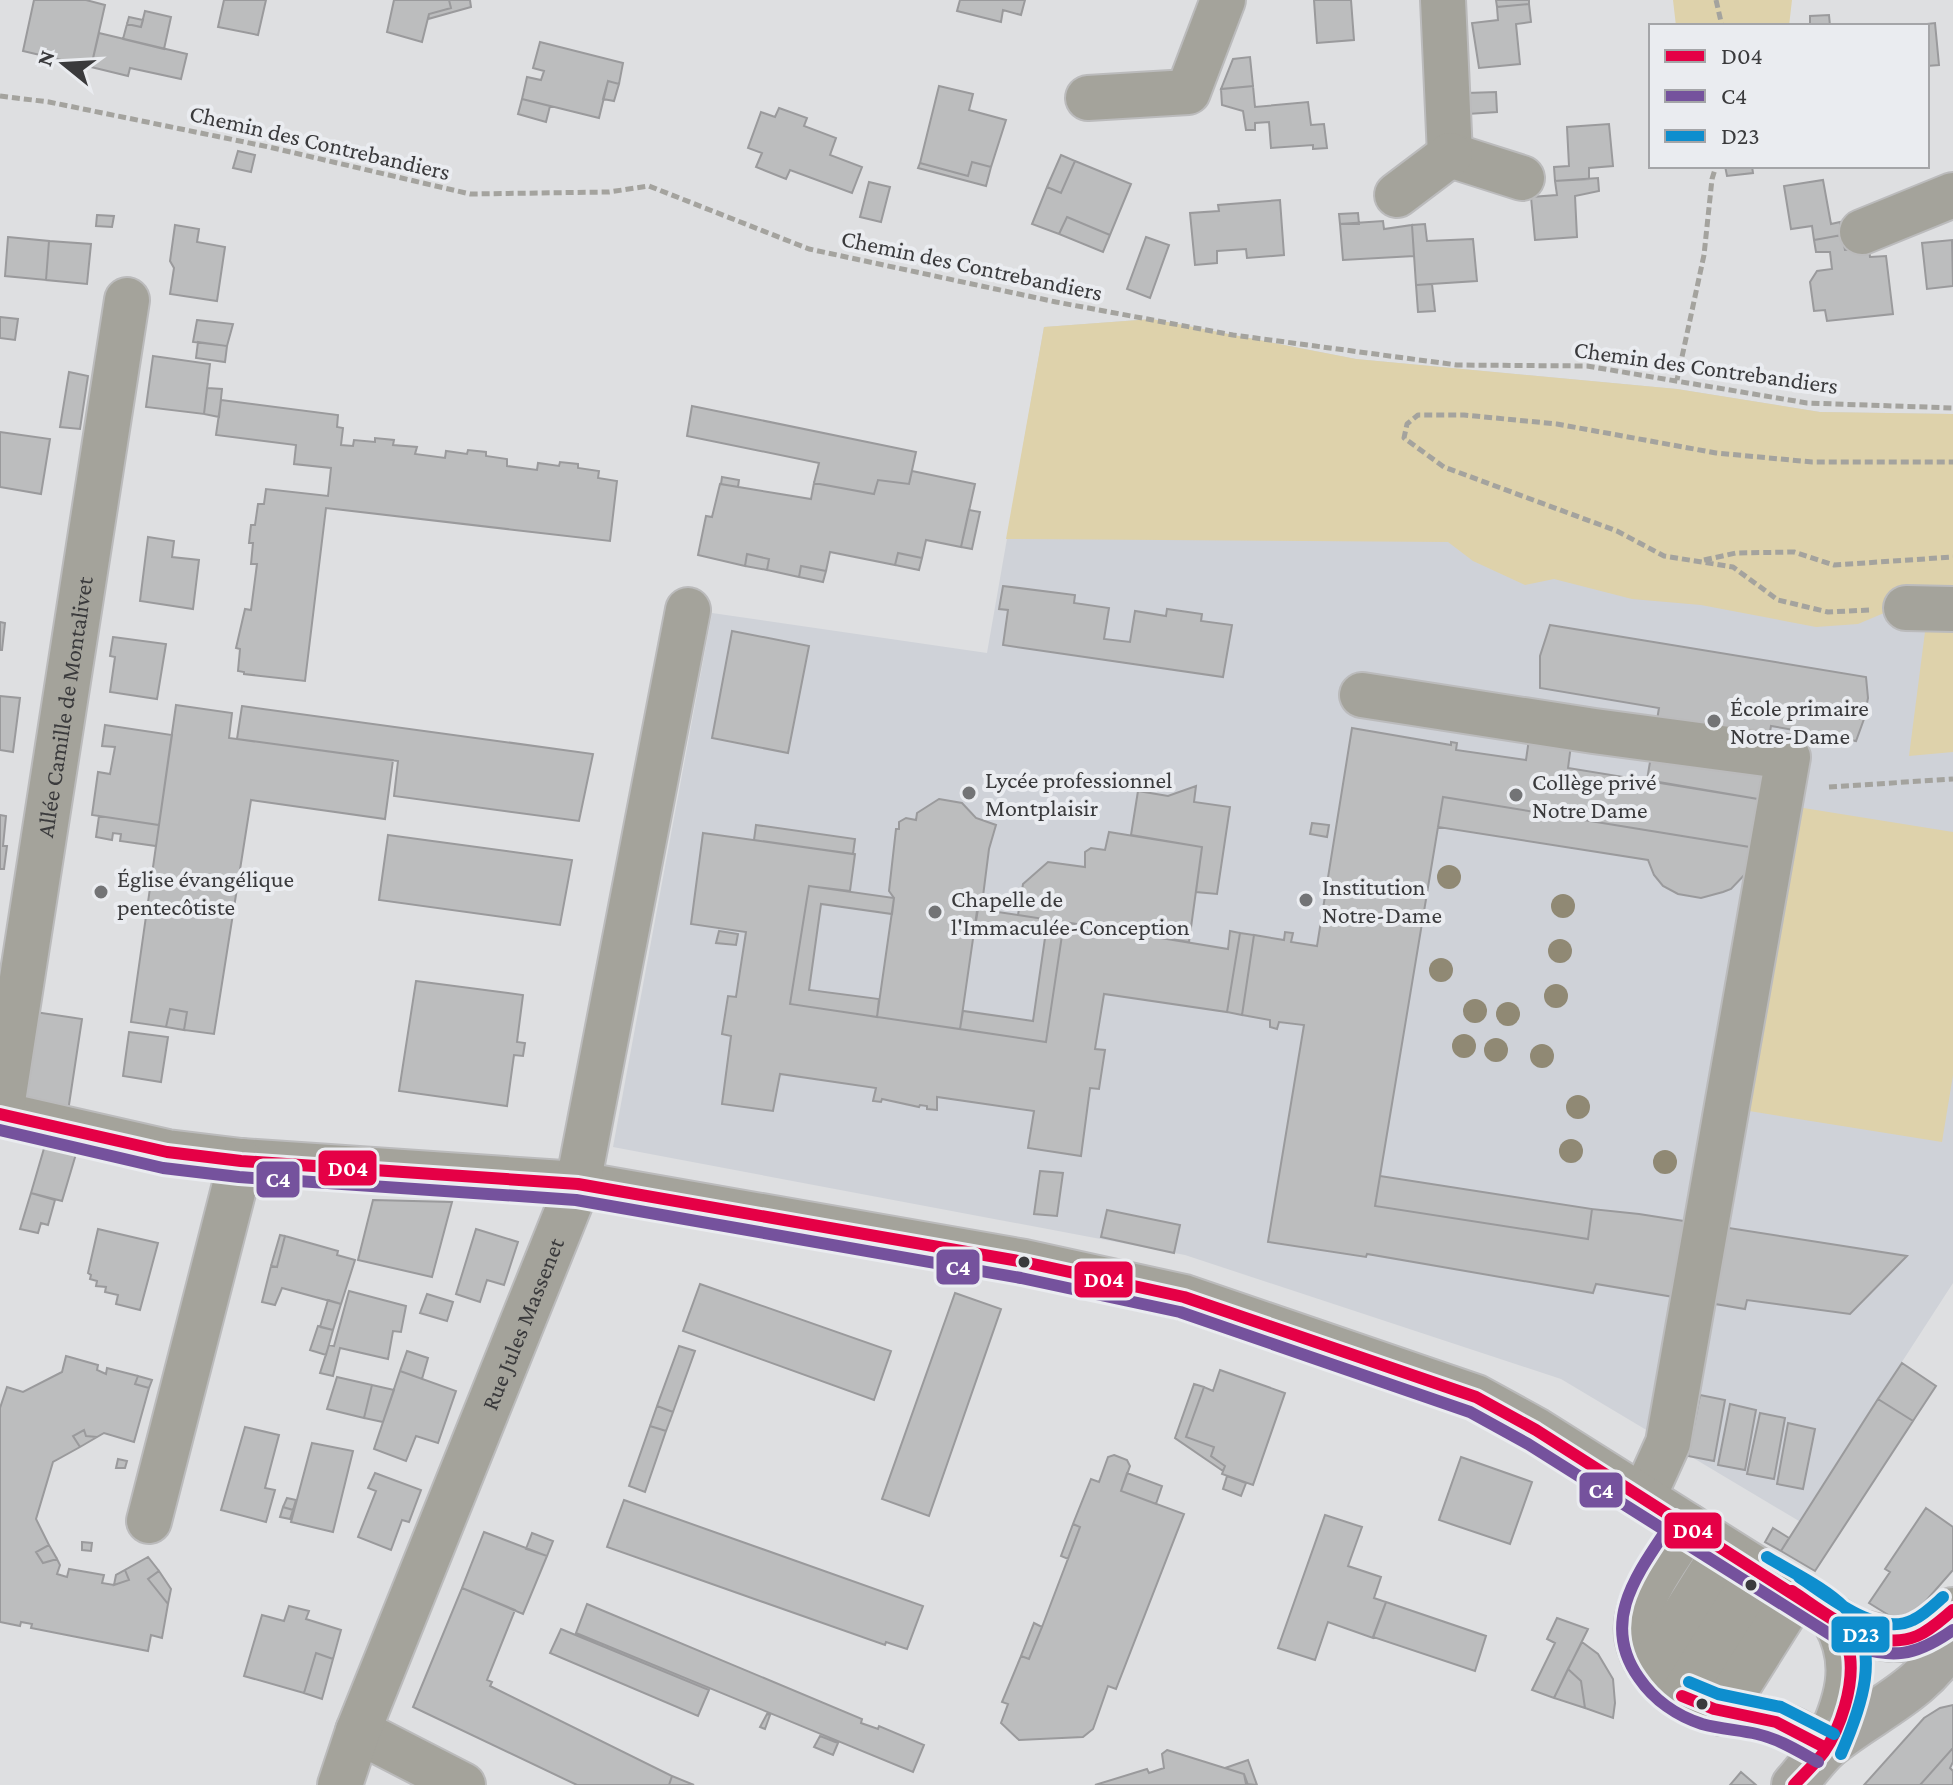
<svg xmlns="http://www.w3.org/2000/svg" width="1953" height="1785" font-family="'Crimson Pro',serif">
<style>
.built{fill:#cfd2d8}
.green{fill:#ded2ab}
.building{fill:#bcbdbe;stroke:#9a9a9c;stroke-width:2}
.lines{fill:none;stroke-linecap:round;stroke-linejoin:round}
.minor-casing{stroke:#bbbbbc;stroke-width:48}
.major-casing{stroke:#bbbbbc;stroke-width:48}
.path{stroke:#a4a39e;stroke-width:5;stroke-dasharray:8 4;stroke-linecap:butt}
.minor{stroke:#a4a39b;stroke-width:44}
.major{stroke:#a7a6a1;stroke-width:44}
.bus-1-casing{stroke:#eaecf0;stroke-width:18}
.bus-2-casing{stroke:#eaecf0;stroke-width:18}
.bus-3-casing{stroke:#eaecf0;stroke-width:18}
.bus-1{stroke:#e50046;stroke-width:12}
.bus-2{stroke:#75529d;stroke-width:12}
.bus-3{stroke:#0e8ece;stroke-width:12}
.tree{fill:#908974}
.poi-dot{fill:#737476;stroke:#eaecf0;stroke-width:3}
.bus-dot{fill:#3a3a3c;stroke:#eaecf0;stroke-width:3}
.labels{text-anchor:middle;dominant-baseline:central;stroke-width:8;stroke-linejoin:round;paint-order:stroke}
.street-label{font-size:24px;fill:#3a3a3c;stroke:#eaecf0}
.poi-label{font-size:24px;fill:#3a3a3c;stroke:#eaecf0;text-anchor:start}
.line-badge{stroke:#eaecf0;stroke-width:3}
.badge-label{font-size:22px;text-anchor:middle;font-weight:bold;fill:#fff}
</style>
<rect width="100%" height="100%" fill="#dedfe1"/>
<path class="built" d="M1152 319 1356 359 1677 389 1820 412 1953 414V1283L1799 1521 1561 1379 1185 1255 613 1147 712 613 987 653 1044 327Z"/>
<path class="green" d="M1673 0H1792L1789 26H1676Z
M1152 319 1356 359 1677 389 1820 412 1953 414V595L1929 594 1858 624 1816 627 1701 605 1632 599 1554 579 1525 585 1473 561 1448 542 1006 539 1044 327Z
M1926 624H1953V752L1909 756Z
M1791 806 1953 832V1075L1942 1142 1743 1110Z"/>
<path class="building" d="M34 0H86L105 5 91 67 23 51Z
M224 0H266L258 35 218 27Z
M394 0H449L451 8 429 14 422 42 387 32Z
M449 0H470L471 7 428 19 429 14 451 8Z
M960 0H1025L1021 15 1003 10 1001 22 957 11Z
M1314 0H1351L1354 40 1317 43Z
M1496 0H1529V4L1497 7Z
M1529 4 1531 22 1516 24 1520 64 1479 68 1472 23 1498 20 1497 7Z
M145 11 171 17 164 49 123 39 127 24 141 27Z
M1829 15 1830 26H1810V16Z
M129 17 143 20 141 27 127 24Z
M1935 23 1939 65 1927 66V26H1909Z
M99 33 187 54 181 79 130 68 128 76 91 67Z
M540 42 623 63 619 84 608 81 599 118 522 99 527 77 541 80 544 71 533 68Z
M1250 57 1253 86 1221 89 1233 59Z
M608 81 619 84 614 101 603 99Z
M939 86 973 94 969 110 1006 120 991 167 972 162 968 176 920 163Z
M1253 86 1255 107 1308 102 1311 125 1324 124 1327 148 1313 149V145L1271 148 1269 122 1255 123V130H1246L1243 111 1222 105 1221 89Z
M1496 92 1497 112 1468 114 1467 93Z
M522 99 550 106 546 122 518 114Z
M779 108 807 118 804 126 836 138 830 155 862 167 852 193 790 170 786 179 756 167 762 153 748 148 761 112 775 117Z
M1609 124 1613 166 1589 168V179L1555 181 1554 167 1569 166 1567 127Z
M238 151 255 155 251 172 233 168Z
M1061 155 1075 161 1061 193 1047 187Z
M1075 161 1131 184 1110 235 1067 217 1059 234 1032 224 1047 187 1061 193Z
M972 162 991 167 986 186 918 168 920 163 968 176Z
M1725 166H1752L1753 173 1727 176Z
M1598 178 1599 191 1575 196 1577 237 1535 240 1531 197 1557 195 1555 181Z
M1823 180 1831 224 1840 222 1842 235 1814 240 1812 226 1791 229 1784 186Z
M869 182 890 187 881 222 860 217Z
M1280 200 1284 255 1247 258 1246 249 1217 251V263L1195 265 1190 213 1219 211 1218 205Z
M1358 213 1359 224H1340L1339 214Z
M97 215 114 216 112 227 96 226Z
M1067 217 1110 235 1103 252 1059 234Z
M1383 221 1384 229 1412 225 1414 256 1343 260 1340 224Z
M1425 224 1427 241 1473 239 1477 281 1416 285 1412 225Z
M175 225 199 229 197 242 225 247 217 301 170 294 174 268 170 261Z
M1842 235 1845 250 1869 248 1870 257 1886 256 1893 314 1827 321 1825 310 1814 311 1810 282 1817 271 1832 269 1830 252H1816L1814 240Z
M8 237 49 241 46 280 5 276Z
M1146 237 1169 245 1150 298 1127 289Z
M1952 240 1953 286 1927 289 1922 243Z
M49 241 91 244 87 284 46 280Z
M1432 284 1435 311 1418 312 1416 285Z
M0 317 18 319 15 340 0 338Z
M197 320 233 324 227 346 193 342Z
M198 342 227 346 225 362 196 358Z
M153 356 210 364 204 414 146 407Z
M69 372 88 376 80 429 60 427Z
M207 388 222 389 219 417 204 414Z
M221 400 338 415 337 427 343 428 341 445 353 446 354 440 375 442V438L394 440 393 445 417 447 415 454 445 458 446 451 467 454 468 450 486 452V456L507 459V466L537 470 538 463 559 466 560 462 578 464V468L599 471 598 478 617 481 610 541 326 508 305 681 244 674V672L238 671 240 649 236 648 245 609 251 610 257 564H251L253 543H249L251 525H255L258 504H264L266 489 328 496 331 468 294 464 296 445 216 435Z
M692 406 916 452 909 484 878 480 874 494 814 483 819 463 687 436Z
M0 432 50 439 41 494 0 487Z
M912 471 975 484 961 547 926 540 922 558 898 553 895 565 830 552 826 571 801 566 799 577 767 570 769 559 747 554 745 566 698 555 706 516 712 517 720 484 811 499 814 483 874 494 878 480 909 484Z
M722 477 739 480 738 487 721 484Z
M969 510 980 512 972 549 961 547Z
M148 537 174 541 172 557 199 560 193 609 140 601Z
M898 553 922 558 919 570 895 565Z
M747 554 769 559 767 570 745 566Z
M801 566 826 571 823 582 799 577Z
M1003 586 1075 595 1074 603 1109 608 1104 639 1130 642 1135 611 1166 616 1167 609 1202 614 1201 621 1232 625 1223 677 1003 645 1008 610 999 609Z
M0 622 5 623 2 650H0Z
M1550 625 1866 677 1868 698 1864 719 1856 741 1771 726 1758 799 1647 780 1659 708 1540 688V656Z
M732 631 809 646 788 753 712 738Z
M113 637 166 644 157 699 110 692 115 657 110 656Z
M0 696 20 698 13 752 0 750Z
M176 705 232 713 229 738 393 760 385 819 251 800 214 1034 184 1030 187 1012 170 1009 166 1027 131 1022Z
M242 706 593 754 579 821 394 796 398 761 237 739Z
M105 725 172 735 159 825 92 815 98 772 110 774 115 747 102 746Z
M1352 728 1451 745V742L1457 743 1456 750 1526 760 1529 739 1571 745 1568 768 1758 799 1750 847 1443 797 1375 1206 1588 1239 1592 1209 1639 1214 1907 1256 1850 1314 1747 1300 1745 1309 1596 1284 1593 1293 1367 1254 1366 1257 1268 1242 1304 1025 1279 1022 1277 1029 1270 1027V1020L1242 1015 1254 935 1284 940 1285 932 1293 933 1291 942 1317 946Z
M1196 786 1194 802 1230 807 1217 894 1196 892 1202 847 1131 835 1138 791 1168 796Z
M1443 797 1750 847 1749 870 1731 889 1723 892 1701 898 1678 894 1663 886 1654 875 1648 860 1438 827Z
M939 799 962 803 976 818 996 825 989 849 982 904H978L960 1029 877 1017 894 898 889 891 896 829H899V822L906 818 916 820 917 813Z
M0 815 6 816 3 846H7L4 869H0Z
M99 816 159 825 156 846 120 841 121 834 113 833 112 840 96 837Z
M1312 823 1329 825 1327 837 1310 834Z
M756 825 855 839 853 854 754 840Z
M1109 832 1202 847 1189 942 1018 915 1023 884 1048 862 1085 867V852L1091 848 1105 850Z
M703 833 855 854 850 891 809 886 790 1004 1046 1042 1064 922 1228 949 1230 931 1240 933 1227 1012 1104 994 1095 1049 1105 1050 1099 1089 1090 1088 1081 1156 1028 1148 1034 1111 937 1097V1110L927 1109V1106L920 1105 919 1107 882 1099 881 1102 873 1101 876 1088 780 1074 773 1111 722 1104 731 1036 722 1034 728 996 736 997 746 932 691 924Z
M388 835 572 860 560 925 379 900Z
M809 886 894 898 892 914 821 904 809 990 879 999 877 1017 790 1004Z
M978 909 1064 922 1046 1042 960 1029 963 1011 1033 1021 1045 938 975 927Z
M719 931 738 934 736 945 716 943Z
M1240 933 1254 935 1242 1015 1227 1012Z
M416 981 523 995 517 1042 525 1043 523 1056 514 1055 507 1106 399 1091Z
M170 1009 187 1012 184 1030 166 1027Z
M35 1012 82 1019 67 1118 22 1098Z
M129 1032 168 1037 161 1082 123 1076Z
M45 1145 76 1154 62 1201 31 1193Z
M1040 1171 1063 1173 1057 1216 1034 1214Z
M1380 1176 1592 1209 1588 1239 1375 1206Z
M31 1193 55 1200 48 1225 41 1223 38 1233 20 1229Z
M373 1200 452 1202 432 1277 358 1260Z
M1107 1210 1180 1225 1174 1253 1101 1237Z
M98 1229 158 1243 140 1310 116 1304 118 1295 105 1292 106 1287 96 1286 97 1281 90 1279 91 1275 88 1273Z
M476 1229 518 1242 504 1285 487 1280 480 1302 456 1294Z
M280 1235 285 1236 277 1267 271 1266Z
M285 1236 338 1251 337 1255 355 1260 341 1304 282 1288 275 1305 262 1302 271 1266 277 1267Z
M700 1284 891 1351 874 1400 683 1331Z
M349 1291 406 1306 401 1332 393 1331 388 1359 340 1348 333 1376 320 1373 329 1345 334 1346Z
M955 1293 1001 1309 929 1516 882 1499Z
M427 1294 453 1302 447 1321 420 1313Z
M328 1300 341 1304 333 1330 320 1327Z
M318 1326 333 1330 326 1355 310 1350Z
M679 1346 695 1351 673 1412 657 1406Z
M407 1351 428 1358 422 1379 400 1371Z
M66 1356 98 1365 97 1370 106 1374 107 1368 138 1376 135 1384 149 1388 134 1442 104 1433 97 1437 86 1436 84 1430 73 1436 80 1447 53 1462 36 1519 49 1545 36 1552 43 1563 57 1559 60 1565 57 1574 67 1577 69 1569 104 1575 102 1583 114 1585 129 1580 125 1570 148 1557 159 1571 148 1579 168 1604 162 1638 151 1635 148 1651 31 1628 32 1624 21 1622 20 1626 0 1622V1408L7 1387 23 1392 62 1372Z
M1902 1363 1936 1386 1913 1421 1878 1399Z
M1220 1370 1285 1393 1253 1485 1222 1474 1225 1466 1211 1456 1214 1447 1186 1437 1204 1387 1213 1391Z
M400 1371 456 1391 438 1443 416 1436 406 1461 374 1449Z
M138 1376 152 1380 149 1388 135 1384Z
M337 1377 372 1385 364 1418 327 1409Z
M1194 1384 1204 1387 1186 1437 1214 1447 1211 1456 1225 1466 1223 1471 1175 1438Z
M372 1385 394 1390 383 1422 364 1418Z
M1700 1395 1725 1400 1714 1461 1688 1456Z
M1878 1399 1913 1421 1815 1571 1781 1551Z
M1730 1404 1756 1410 1745 1470 1718 1465Z
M657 1406 673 1412 666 1431 650 1426Z
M1760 1413 1785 1418 1774 1479 1747 1474Z
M1788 1423 1815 1429 1803 1489 1777 1484Z
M650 1426 666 1431 645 1492 629 1486Z
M245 1427 279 1435 265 1488 275 1490 266 1522 221 1510Z
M84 1430 86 1436 97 1437 80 1447 73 1436Z
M312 1443 353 1451 333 1532 291 1522Z
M1114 1455 1127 1460 1130 1466 1121 1491 1184 1514 1116 1689 1108 1686 1093 1729 1083 1737 1019 1740 1001 1723 1008 1704 1002 1702 1021 1656 1029 1659 1042 1627 1080 1527 1073 1524 1091 1479 1099 1482 1108 1457Z
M1461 1457 1532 1482 1510 1544 1439 1520Z
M118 1459 127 1461 125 1468H116Z
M375 1473 421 1490 409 1522 402 1520 391 1550 358 1537 376 1491 368 1488Z
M1127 1473 1162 1486 1156 1504 1121 1491Z
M1227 1476 1246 1483 1241 1496 1223 1489Z
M287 1498 296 1500 293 1510 283 1507Z
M624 1500 923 1606 907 1649 886 1642 885 1645 607 1547Z
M283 1507 293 1510 290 1519 280 1517Z
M1926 1508 1953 1527V1570L1911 1618 1895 1619 1869 1603 1890 1572 1885 1569Z
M1325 1515 1362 1527 1348 1566 1381 1577 1374 1598 1386 1602 1373 1638 1328 1622 1315 1660 1278 1648Z
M1073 1524 1080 1527 1068 1559 1061 1556Z
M1773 1528 1789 1538 1781 1551 1765 1542Z
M484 1532 547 1556 523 1614 462 1588Z
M532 1533 553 1541 547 1556 526 1549Z
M82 1542 92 1543 91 1551 82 1550Z
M49 1545 57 1559 43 1563 36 1552Z
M125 1570 129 1580 114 1585 116 1575Z
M159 1571 171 1589 168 1604 148 1579Z
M462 1588 515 1610 487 1680 492 1682 490 1686 672 1776 669 1785H577L413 1707Z
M1386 1602 1486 1636 1475 1671 1373 1637Z
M587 1604 862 1719 861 1723 878 1729 879 1726 924 1745 913 1772 576 1633Z
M289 1606 309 1611 306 1619 341 1630 333 1659 316 1653 304 1693 244 1676 262 1615 284 1621Z
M1557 1618 1588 1629 1554 1698 1532 1690 1555 1643 1547 1639Z
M1034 1623 1042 1627 1029 1659 1021 1656Z
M561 1629 709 1690 698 1716 550 1653Z
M1582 1642 1598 1654 1613 1679 1615 1703 1613 1718 1585 1708 1581 1681 1568 1669Z
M316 1653 333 1659 322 1699 304 1693Z
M1568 1669 1581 1681 1585 1708 1554 1698Z
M1953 1705V1748L1920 1785H1864L1924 1718 1940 1708Z
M767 1714 770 1715 765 1729 760 1727Z
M820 1736 838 1743 833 1755 814 1747Z
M1953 1748V1762L1950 1768 1953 1771V1785H1920Z
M1167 1750 1244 1774 1248 1785H1095L1147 1769 1149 1773 1164 1768 1162 1754Z
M1248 1760 1257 1785 1246 1784 1244 1774 1225 1768Z
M1741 1772 1756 1785H1730Z
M672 1776 694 1785H669Z"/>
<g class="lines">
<defs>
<g id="minor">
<path d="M1443 0 1450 155"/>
<path d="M1088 98 1188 92 1223 0"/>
<path d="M1450 155 1522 178"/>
<path d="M1397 195 1450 155"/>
<path d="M1862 232 1953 195"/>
<path d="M1906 608 1953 609"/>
<path d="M1362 695 1594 731 1788 757 1668 1443 1643 1498"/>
<path d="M0 1114 167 1152 241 1161 578 1184 1024 1262 1184 1297 1476 1397 1536 1430 1853 1630C1908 1646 1908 1642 1953 1610"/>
<path id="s1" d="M1 1114 127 300"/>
<path d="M149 1521 241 1161"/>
<path d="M1688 1526C1672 1552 1644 1588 1638 1617 1629 1658 1670 1697 1705 1708 1727 1715 1750 1714 1771 1721 1791 1727 1808 1738 1826 1748 1845 1703 1861 1667 1835 1621"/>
<path d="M1651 1668 1725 1550"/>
<path d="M1682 1696 1759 1571"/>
<path d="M1721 1713 1796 1594"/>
<path d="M358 1731 463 1785"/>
<path id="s2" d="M340 1785 358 1731 578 1184 688 610"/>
</g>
<path id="major" d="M1794 1785C1805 1773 1815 1758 1827 1747 1871 1710 1925 1692 1953 1638"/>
</defs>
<use href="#minor" class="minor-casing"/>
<use href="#major" class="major-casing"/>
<path class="path" d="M1716 0 1722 26
M0 96 49 102 269 147 470 194 609 192 649 186 809 249 1056 302 1233 335 1457 365 1587 366 1807 403 1953 408
M1677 380 1704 255 1712 179 1716 166
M1704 560 1736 553 1794 552 1834 565 1953 557
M1869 610 1828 612 1778 600 1733 567 1664 556 1617 531 1444 467 1404 438 1407 424 1418 415H1464L1557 424 1716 453 1812 462H1953
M1829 787 1953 779"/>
<use href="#minor" class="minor"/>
<use href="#major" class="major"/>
<defs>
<path id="bus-1" d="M0 1114 167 1152 241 1161 578 1184 1024 1262 1184 1297 1476 1397 1536 1430 1835 1621C1842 1632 1848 1643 1850 1656 1854 1686 1841 1727 1824 1752 1815 1764 1804 1774 1794 1785
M1792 1591C1827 1614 1873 1654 1917 1636 1931 1630 1942 1619 1953 1610
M1682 1696 1714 1709 1776 1722 1826 1748"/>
<path id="bus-2" d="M0 1130 163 1168 239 1177 576 1200 1021 1278 1180 1312 1470 1412 1528 1444 1847 1645C1894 1658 1913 1658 1953 1630
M1675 1517C1642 1568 1597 1619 1639 1678 1654 1700 1677 1716 1702 1724 1720 1729 1739 1730 1757 1734 1779 1739 1798 1751 1818 1762"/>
<path id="bus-3" d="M1767 1557C1793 1573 1824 1587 1845 1608 1884 1649 1860 1710 1841 1754
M1799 1577C1827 1595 1877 1638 1913 1620 1924 1615 1934 1605 1943 1597
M1689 1682 1718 1694 1781 1707 1834 1734"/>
</defs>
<use href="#bus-1" class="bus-1-casing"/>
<use href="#bus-2" class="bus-2-casing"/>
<use href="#bus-3" class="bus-3-casing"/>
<use href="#bus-1" class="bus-1"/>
<use href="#bus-2" class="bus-2"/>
<use href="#bus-3" class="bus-3"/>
</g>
<g class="tree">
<circle cx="1449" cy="877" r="12"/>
<circle cx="1563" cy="906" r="12"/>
<circle cx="1560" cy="951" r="12"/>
<circle cx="1441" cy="970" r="12"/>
<circle cx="1556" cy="996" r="12"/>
<circle cx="1475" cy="1011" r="12"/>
<circle cx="1508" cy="1014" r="12"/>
<circle cx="1464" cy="1046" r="12"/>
<circle cx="1496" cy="1050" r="12"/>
<circle cx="1542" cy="1056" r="12"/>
<circle cx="1578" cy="1107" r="12"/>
<circle cx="1571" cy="1151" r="12"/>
<circle cx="1665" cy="1162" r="12"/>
</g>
<g class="poi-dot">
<circle cx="1714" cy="721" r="8"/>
<circle cx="969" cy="793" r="8"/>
<circle cx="1516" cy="795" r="8"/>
<circle cx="101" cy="892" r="8"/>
<circle cx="1306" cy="900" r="8"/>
<circle cx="935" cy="912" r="8"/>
</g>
<g class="bus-dot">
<circle cx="1024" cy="1262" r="7"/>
<circle cx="1751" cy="1585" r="7"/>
<circle cx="1702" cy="1704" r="7"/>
</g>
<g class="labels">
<g class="street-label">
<text transform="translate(320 142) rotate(13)">Chemin des Contrebandiers</text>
<text transform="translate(972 265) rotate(12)">Chemin des Contrebandiers</text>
<text transform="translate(1706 367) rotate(8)">Chemin des Contrebandiers</text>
<text stroke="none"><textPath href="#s1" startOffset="412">Allée Camille de Montalivet</textPath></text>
<text stroke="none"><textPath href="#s2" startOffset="496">Rue Jules Massenet</textPath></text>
</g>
<g class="poi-label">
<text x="1730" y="707">École primaire<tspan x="1730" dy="28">Notre-Dame</tspan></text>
<text x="985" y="779">Lycée professionnel<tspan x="985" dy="28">Montplaisir</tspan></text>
<text x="1532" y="781">Collège privé<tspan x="1532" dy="28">Notre Dame</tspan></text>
<text x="117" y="878">Église évangélique<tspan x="117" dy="28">pentecôtiste</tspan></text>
<text x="1322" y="886">Institution<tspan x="1322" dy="28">Notre-Dame</tspan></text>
<text x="951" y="898">Chapelle de<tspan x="951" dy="28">l'Immaculée-Conception</tspan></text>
</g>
</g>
<g class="line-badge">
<rect x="317" y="1149" width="61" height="38" rx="8" fill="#e50046"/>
<rect x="255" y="1160" width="46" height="39" rx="8" fill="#75529d"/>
<rect x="935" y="1248" width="46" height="38" rx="8" fill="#75529d"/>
<rect x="1073" y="1260" width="61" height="39" rx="8" fill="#e50046"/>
<rect x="1578" y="1471" width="46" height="38" rx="8" fill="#75529d"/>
<rect x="1663" y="1511" width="60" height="39" rx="8" fill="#e50046"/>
<rect x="1830" y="1615" width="61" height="39" rx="8" fill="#0e8ece"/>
</g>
<g class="badge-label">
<text x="348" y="1176">D04</text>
<text x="278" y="1187">C4</text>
<text x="958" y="1275">C4</text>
<text x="1104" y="1287">D04</text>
<text x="1601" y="1498">C4</text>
<text x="1693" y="1538">D04</text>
<text x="1861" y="1642">D23</text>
</g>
<rect x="1649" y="24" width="280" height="144" fill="#eaecf0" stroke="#a4a5a8" stroke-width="2"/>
<rect x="1665" y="50" width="40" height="12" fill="#e50046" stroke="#a4a5a8" stroke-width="2"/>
<text x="1721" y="64" font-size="24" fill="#3a3a3c">D04</text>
<rect x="1665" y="90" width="40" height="12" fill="#75529d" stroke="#a4a5a8" stroke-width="2"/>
<text x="1721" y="104" font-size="24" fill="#3a3a3c">C4</text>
<rect x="1665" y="130" width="40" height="12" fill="#0e8ece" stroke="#a4a5a8" stroke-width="2"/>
<text x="1721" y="144" font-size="24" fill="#3a3a3c">D23</text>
<g transform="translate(64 64) rotate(288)" stroke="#eaecf0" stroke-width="6" paint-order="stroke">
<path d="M0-6L14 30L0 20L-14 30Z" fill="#3a3a3c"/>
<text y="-12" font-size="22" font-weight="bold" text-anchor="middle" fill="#3a3a3c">N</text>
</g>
</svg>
